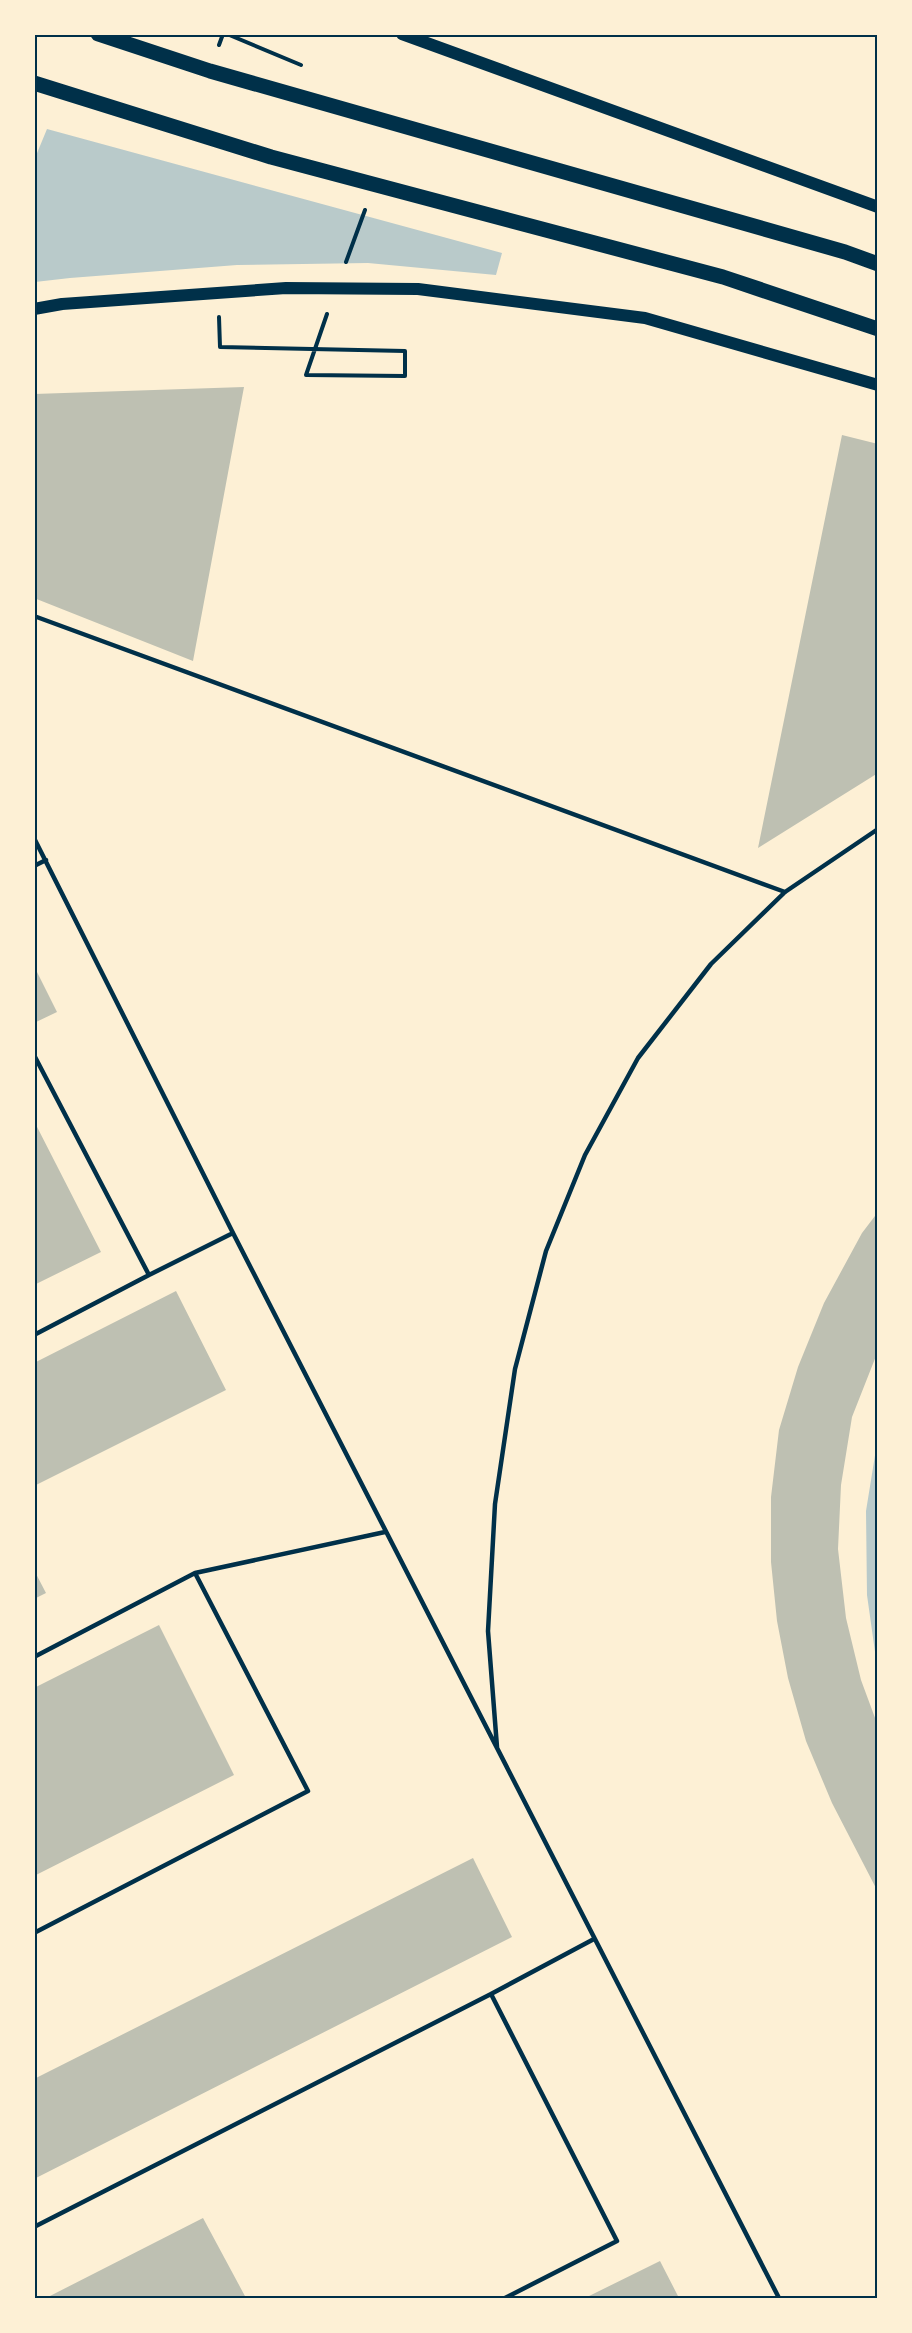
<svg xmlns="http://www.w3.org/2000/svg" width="912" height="2333" font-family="'Open Sans',sans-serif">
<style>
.green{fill:#b9caca}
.building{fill:#bec0b2}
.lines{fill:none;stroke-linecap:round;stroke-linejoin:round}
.path{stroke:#003049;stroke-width:4}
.service{stroke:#003049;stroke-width:4.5}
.secondary{stroke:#003049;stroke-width:12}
.primary{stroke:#003049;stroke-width:15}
.neatline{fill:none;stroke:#003049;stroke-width:2}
</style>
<rect width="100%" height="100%" fill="#fdf0d5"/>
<path class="green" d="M47 129 502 253 496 275 368 263 237 265 70 278 35 282V158Z
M877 1443V1666L867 1595 866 1511Z"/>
<path class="building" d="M244 387 193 661 34 598V394Z
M842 435 878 444V773L758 848Z
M34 966 57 1012 34 1023Z
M34 1121 101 1252 34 1285Z
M878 1212V1351L852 1417 841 1485 838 1549 846 1618 861 1680 878 1726V1892L832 1803 806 1741 788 1678 777 1621 771 1562V1497L779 1430 798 1367 824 1303 862 1233Z
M176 1291 226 1390 34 1486V1363Z
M34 1570 46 1593 34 1599Z
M159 1625 234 1775 34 1876V1688Z
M473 1858 512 1937 34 2179V2079Z
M203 2218 246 2298H46Z
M660 2261 679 2298H585Z"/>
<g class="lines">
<path class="path" d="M227 34 301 65
M219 45 223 34
M346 262 365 210
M219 317 220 347 405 351V376L306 375 327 314"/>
<path class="service" d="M34 616 785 892
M34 838 233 1233 779 2298
M34 866 46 860
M34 1055 149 1275 34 1335
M149 1275 233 1233
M195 1573 385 1532
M34 1657 195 1573 308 1791 34 1933
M497 1747 488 1631 495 1504 515 1369 546 1251 585 1155 638 1058 711 964 785 892 878 829
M491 1994 594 1939
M34 2227 491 1994 617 2241 505 2298"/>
<path class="secondary" d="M402 34 878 207
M34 309 62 304 286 288 418 289 645 318 878 385"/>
<path class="primary" d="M98 34 210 71 845 252 878 264
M34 83 271 157 723 277 878 329"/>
</g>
<rect width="912" height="2333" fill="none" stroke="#fdf0d5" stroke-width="72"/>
<rect x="36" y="36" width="840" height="2261" class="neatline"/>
</svg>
